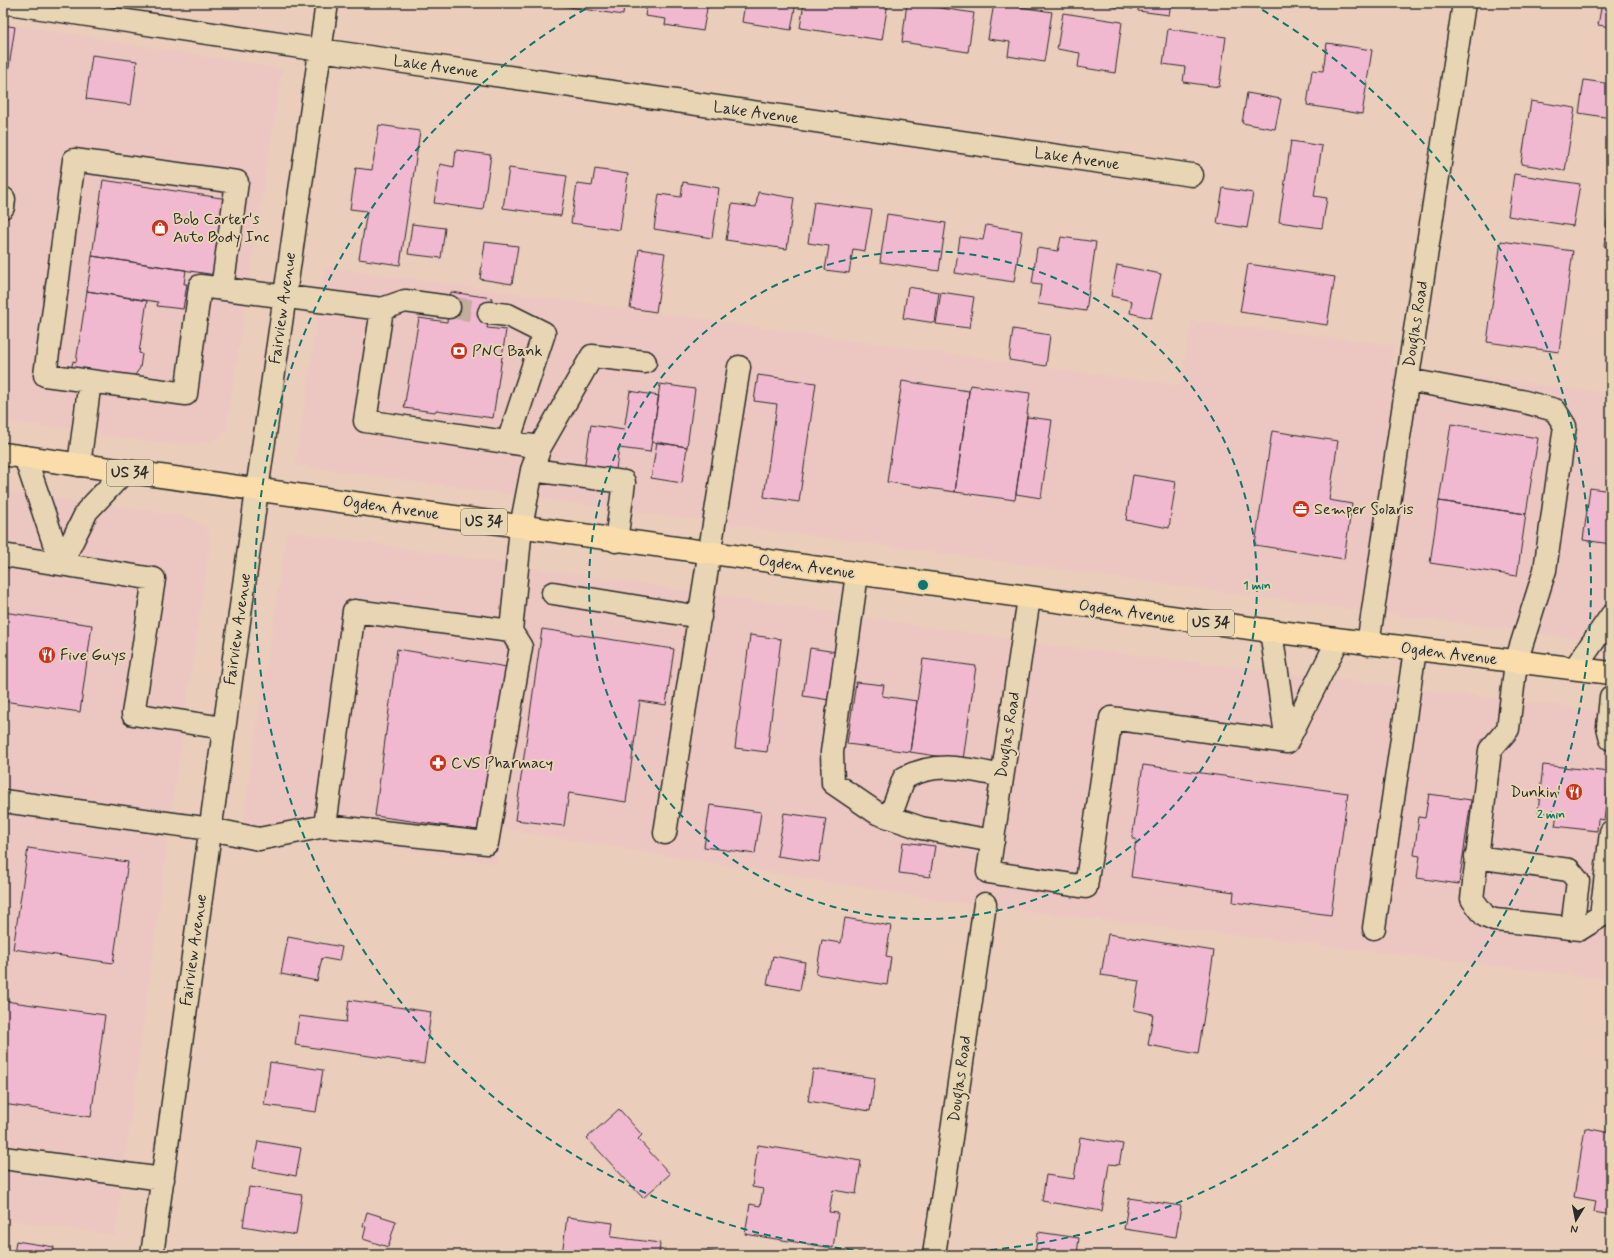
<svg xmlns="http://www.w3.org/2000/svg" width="1614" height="1258" font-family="Mynerve,sans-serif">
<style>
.built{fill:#ecc7c1}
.building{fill:#f0b9cf;stroke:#2b2b2b}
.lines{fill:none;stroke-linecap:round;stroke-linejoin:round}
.minor-tunnel{stroke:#c4ad9e;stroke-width:22;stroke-dasharray:22 11;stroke-linecap:butt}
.minor-casing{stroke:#2b2b2b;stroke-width:25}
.major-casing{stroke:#2b2b2b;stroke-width:25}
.minor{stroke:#e7d5b3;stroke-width:22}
.major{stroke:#faddab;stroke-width:22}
.ring{fill:none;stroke:#0f766e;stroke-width:2;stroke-dasharray:7 5}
.labels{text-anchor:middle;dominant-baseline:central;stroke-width:4;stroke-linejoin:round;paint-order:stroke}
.shield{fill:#e7d5b3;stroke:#635e54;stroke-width:1}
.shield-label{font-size:15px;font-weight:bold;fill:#2b2b2b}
.street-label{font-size:16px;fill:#2b2b2b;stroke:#e7d5b3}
.poi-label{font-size:16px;fill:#2b2b2b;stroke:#e7d5b3;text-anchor:start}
.centre{fill:#0f766e;stroke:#e7d5b3;stroke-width:2}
.ring-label{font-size:12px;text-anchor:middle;font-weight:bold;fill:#0f766e;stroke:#e7d5b3;stroke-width:4;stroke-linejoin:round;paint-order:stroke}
</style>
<rect width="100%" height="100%" fill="#eacdbb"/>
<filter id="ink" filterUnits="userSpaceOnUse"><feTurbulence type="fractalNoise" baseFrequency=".025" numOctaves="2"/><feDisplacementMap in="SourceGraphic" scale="8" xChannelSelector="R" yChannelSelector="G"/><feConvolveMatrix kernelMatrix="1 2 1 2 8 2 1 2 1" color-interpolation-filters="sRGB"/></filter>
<g filter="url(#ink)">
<path class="built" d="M3 23 282 69 226 428 221 436 208 442 190 445 152 442 3 420Z
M325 267 1180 386 1192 321 1394 345 1391 366 1611 394V643L1336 607 296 465Z
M3 491 178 515 194 520 207 528 210 542 176 778 115 1235 3 1219Z
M287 531 1056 646 1611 712V979L959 903 503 829 496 863 242 826Z"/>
<path class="building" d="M543 3H624L623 15Z
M647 3H708L703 31 665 25 666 19 645 16Z
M745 3H796L791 30 742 22Z
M804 3H888L882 40 800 28Z
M907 3 974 13 968 52 902 42Z
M994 3 1052 12 1044 62 1008 56 1010 42 988 39Z
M1110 3H1134L1133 9 1110 6Z
M1139 3H1171L1169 15 1138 11Z
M1602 3H1611V27L1598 25Z
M1063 13 1122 22 1115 73 1078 67 1080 53 1057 49Z
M3 25 15 27 3 107Z
M1168 29 1226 37 1219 87 1183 82 1185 67 1163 64Z
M1327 43 1372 50 1362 114 1307 105 1312 70 1323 71Z
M92 55 137 61 131 105 86 99Z
M1584 80 1611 84V118L1579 113Z
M1247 93 1281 99 1275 129 1242 123Z
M1531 101 1575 108 1565 171 1521 164Z
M379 125 420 131 400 265 359 259 367 211 350 209 356 168 372 170Z
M1291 141 1322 146 1314 196 1327 198 1322 228 1279 222Z
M456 150 491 155 483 210 434 203 440 164 454 167Z
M509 168 567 176 561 216 503 208Z
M595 169 628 174 620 230 571 223 577 184 592 186Z
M1514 174 1580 184 1573 226 1508 216Z
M103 180 228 199 216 275 92 256Z
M683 182 719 188 712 238 654 229 659 194 681 197Z
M1223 188 1253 193 1247 228 1217 223Z
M758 192 794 198 787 249 726 240 732 204 756 207Z
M814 202 872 210 865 251 853 249 849 273 825 270 829 246 808 243Z
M887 214 946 223 939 271 880 262Z
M1608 216H1611V247L1604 246Z
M412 224 445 228 441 258 408 254Z
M986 225 1022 231 1014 282 955 273 960 237 983 240Z
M1061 237 1096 242 1086 311 1038 304 1041 285 1032 284 1037 248 1058 251Z
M1501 241 1573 251 1559 352 1487 342Z
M485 242 518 246 512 284 480 279Z
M639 249 665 253 656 312 630 308Z
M92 256 186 270 184 284H187L183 309 157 306 158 302 87 291Z
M1248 264 1335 277 1327 325 1240 312Z
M1117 265 1161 274 1151 318 1130 313 1132 301 1111 296Z
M908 287 939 292 935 323 903 318Z
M87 291 147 301 139 353 142 354 140 368 135 375 130 378 71 370 73 361 76 362Z
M451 292 492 298 487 328 506 330 493 418 436 410 435 412 404 408 419 318 447 322Z
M941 292 974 297 969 328 936 324Z
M1013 329 1050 335 1046 366 1009 360Z
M758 375 816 383 799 502 764 497 777 404 754 401Z
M902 381 969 391 955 492 887 482Z
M660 384 695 389 687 447 652 442Z
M970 385 1030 393 1015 500 955 492Z
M630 391 659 396 650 452 619 448 616 469H584L591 425 624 430Z
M1027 417 1052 420 1041 498 1016 494Z
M1451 424 1538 438 1526 514 1439 501Z
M1272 431 1338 441 1329 500 1352 504 1344 559 1255 545Z
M657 442 687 447 682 483 651 478Z
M1133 475 1176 482 1169 528 1126 520Z
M1590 488 1611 491V544L1583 540Z
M1439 501 1526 514 1517 576 1430 563Z
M3 612 92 625 80 712 3 701Z
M542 629 674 649 666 705 640 701 626 802 569 793 564 826 515 820Z
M750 635 781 639 767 752 735 748Z
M810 648 843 653 836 701 803 696Z
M397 649 507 667 484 831 375 816Z
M923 659 976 666 963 760 910 752Z
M856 682 884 685 882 696 917 701 910 752 847 744Z
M1143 765 1348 793 1331 915 1233 902 1234 892 1131 877 1136 839H1132Z
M1543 765 1610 772 1604 820 1598 819 1597 831 1555 826 1557 814 1538 812Z
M1429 794 1471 800 1459 884 1417 878 1420 856 1414 855 1419 817 1425 818Z
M710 805 761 812 755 854 704 847Z
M784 813 826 819 819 862 777 856Z
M903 842 935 846 930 877 899 873Z
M28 848 128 862 113 963 13 949Z
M845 918 891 926 886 956 891 957 887 985 816 974 822 940 841 943Z
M1108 934 1214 951 1198 1054 1148 1045 1153 1014 1134 1010 1139 981 1101 975Z
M288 937 342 947 339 961 322 958 317 981 281 974Z
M773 956 805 962 800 990 767 984Z
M349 1000 431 1012 424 1064 295 1045 299 1016 346 1022Z
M5 1001 105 1015 91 1117 3 1104V1019Z
M270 1062 323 1070 316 1112 264 1105Z
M813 1069 875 1078 870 1111 808 1101Z
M619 1109 642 1135 638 1139 670 1174 643 1198 587 1138Z
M1585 1128 1611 1133V1215L1594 1212 1596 1201 1574 1197Z
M1080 1137 1123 1144 1119 1165 1109 1164 1102 1211 1042 1201 1046 1175 1074 1179Z
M258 1141 301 1148 296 1176 253 1168Z
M758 1145 861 1161 856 1194 833 1190 829 1212 838 1213 833 1248 745 1234 750 1204 760 1206 763 1189 752 1187Z
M249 1187 302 1195 296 1235 243 1226Z
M1129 1198 1181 1206 1176 1237 1124 1229Z
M367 1212 396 1221 388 1247 363 1239 366 1227 363 1226Z
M567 1217 613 1223 611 1237 660 1243 659 1255H562Z
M1038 1232 1079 1238 1077 1254 1083 1255H1035Z
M16 1241 54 1247 53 1255H14Z
M706 1251 727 1254 726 1255H705Z"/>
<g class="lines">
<path class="minor-tunnel" d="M449 307 489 313"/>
<defs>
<path id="minor" d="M8 3 320 50 1192 175
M3 207 4 199
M382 309 405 301 449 307
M489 313 508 315 544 333 508 442
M1408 380 1521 401 1555 410 1565 426 1545 570 1516 662 1508 729 1490 750 1472 899 1485 916 1494 920 1505 921 1580 929 1601 916 1611 832
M90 381 45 375 74 160 237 182 222 289
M25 457 61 564
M79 465 90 381 186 394 200 286 382 309 365 421 540 447
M532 470 624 482 616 541
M3 555 154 579 133 714 224 728
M61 564 87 511 124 472
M857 574 832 752 833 783 877 813 921 828 993 841
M553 593 700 617
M1029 598 988 872 1086 887 1111 718 1287 742
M1271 631 1287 742
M1368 644 1464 3
M1575 668 1611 616
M1611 697 1608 727 1611 739
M1287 742 1338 640
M3 801 211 829 259 839 325 826 487 843 521 647 511 631 521 527 532 470 540 447 592 356 645 362
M890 817 904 778C938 760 966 769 1002 776
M325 826 354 611 511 631
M665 833 739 367
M1476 857 1569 870 1578 881 1572 928
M1374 928 1415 650
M3 1158 163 1179
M152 1255 257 490 327 3
M934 1255 985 904"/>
<path id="major" d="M3 454 1271 631 1611 673"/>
</defs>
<use href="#minor" class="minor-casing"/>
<use href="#major" class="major-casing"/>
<use href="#minor" class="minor"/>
<use href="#major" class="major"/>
</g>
</g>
<g class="ring">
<circle cx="923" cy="585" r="334"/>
<path d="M1252 4A668 668 0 1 1 594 4"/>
</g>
<defs>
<symbol id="shop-disc" viewBox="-11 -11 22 22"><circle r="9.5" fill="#c8321e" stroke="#e7d5b3"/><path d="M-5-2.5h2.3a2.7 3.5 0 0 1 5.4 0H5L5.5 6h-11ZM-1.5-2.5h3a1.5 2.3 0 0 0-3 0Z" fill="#fff"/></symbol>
<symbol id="bank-disc" viewBox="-11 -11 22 22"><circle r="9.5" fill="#c8321e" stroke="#e7d5b3"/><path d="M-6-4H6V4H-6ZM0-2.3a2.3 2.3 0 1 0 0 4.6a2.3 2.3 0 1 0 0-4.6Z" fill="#fff"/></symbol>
<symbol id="office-disc" viewBox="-11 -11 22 22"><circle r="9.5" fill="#c8321e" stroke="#e7d5b3"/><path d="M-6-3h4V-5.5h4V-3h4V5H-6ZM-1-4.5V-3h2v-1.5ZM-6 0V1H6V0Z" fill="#fff"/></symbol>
<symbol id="restaurant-disc" viewBox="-11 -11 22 22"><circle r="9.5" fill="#c8321e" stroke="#e7d5b3"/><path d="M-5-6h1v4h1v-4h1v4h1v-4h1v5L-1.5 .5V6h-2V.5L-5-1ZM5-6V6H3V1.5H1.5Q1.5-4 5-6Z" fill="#fff"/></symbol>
<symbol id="pharmacy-disc" viewBox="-11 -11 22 22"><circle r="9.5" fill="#c8321e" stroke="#e7d5b3"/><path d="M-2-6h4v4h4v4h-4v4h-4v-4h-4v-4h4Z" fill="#fff"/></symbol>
</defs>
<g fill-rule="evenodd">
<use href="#shop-disc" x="150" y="218" width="20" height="20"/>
<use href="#bank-disc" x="449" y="341" width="20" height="20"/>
<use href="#office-disc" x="1291" y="499" width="20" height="20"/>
<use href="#restaurant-disc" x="37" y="645" width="20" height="20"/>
<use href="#pharmacy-disc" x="428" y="753" width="20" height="20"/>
<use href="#restaurant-disc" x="1564" y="782" width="20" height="20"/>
</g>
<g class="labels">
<g class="shield">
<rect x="107" y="460" width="46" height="26" rx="3"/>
<rect x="461" y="509" width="46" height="26" rx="3"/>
<rect x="1188" y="610" width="46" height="26" rx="3"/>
</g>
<g class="shield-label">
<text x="130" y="473">US 34</text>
<text x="484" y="522">US 34</text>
<text x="1211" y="623">US 34</text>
</g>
<g class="street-label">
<text transform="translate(436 67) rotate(8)">Lake Avenue</text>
<text transform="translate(756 113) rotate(8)">Lake Avenue</text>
<text transform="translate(1077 159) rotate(8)">Lake Avenue</text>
<text transform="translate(283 308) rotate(-82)">Fairview Avenue</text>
<text transform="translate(1416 324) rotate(-81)">Douglas Road</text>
<text transform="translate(391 508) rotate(8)">Ogden Avenue</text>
<text transform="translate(807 567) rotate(8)">Ogden Avenue</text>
<text transform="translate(1127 612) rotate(8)">Ogden Avenue</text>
<text transform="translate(238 629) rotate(-82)">Fairview Avenue</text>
<text transform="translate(1449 654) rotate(7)">Ogden Avenue</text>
<text transform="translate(1008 735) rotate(-81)">Douglas Road</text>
<text transform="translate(194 950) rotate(-82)">Fairview Avenue</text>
<text transform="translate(960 1079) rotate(-82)">Douglas Road</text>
</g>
<g class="poi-label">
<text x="173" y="219">Bob Carter's<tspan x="173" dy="18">Auto Body Inc</tspan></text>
<text x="472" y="351">PNC Bank</text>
<text x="1314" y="509">Semper Solaris</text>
<text x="60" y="655">Five Guys</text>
<text x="451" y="763">CVS Pharmacy</text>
<text x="1561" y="792" text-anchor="end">Dunkin'</text>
</g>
</g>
<circle cx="923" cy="585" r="6" class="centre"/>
<g class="ring-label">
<text x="1257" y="589">1 min</text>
<text x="1551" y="818">2 min</text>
</g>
<rect width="1614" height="1258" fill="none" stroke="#e7d5b3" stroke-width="16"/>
<rect x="8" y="8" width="1598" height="1242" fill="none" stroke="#2b2b2b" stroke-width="1.5" filter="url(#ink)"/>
<g transform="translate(1576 1220) rotate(190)" stroke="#e7d5b3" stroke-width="3" paint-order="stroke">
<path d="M0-3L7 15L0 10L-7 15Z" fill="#2b2b2b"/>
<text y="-6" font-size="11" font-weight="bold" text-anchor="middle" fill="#2b2b2b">N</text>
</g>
</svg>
